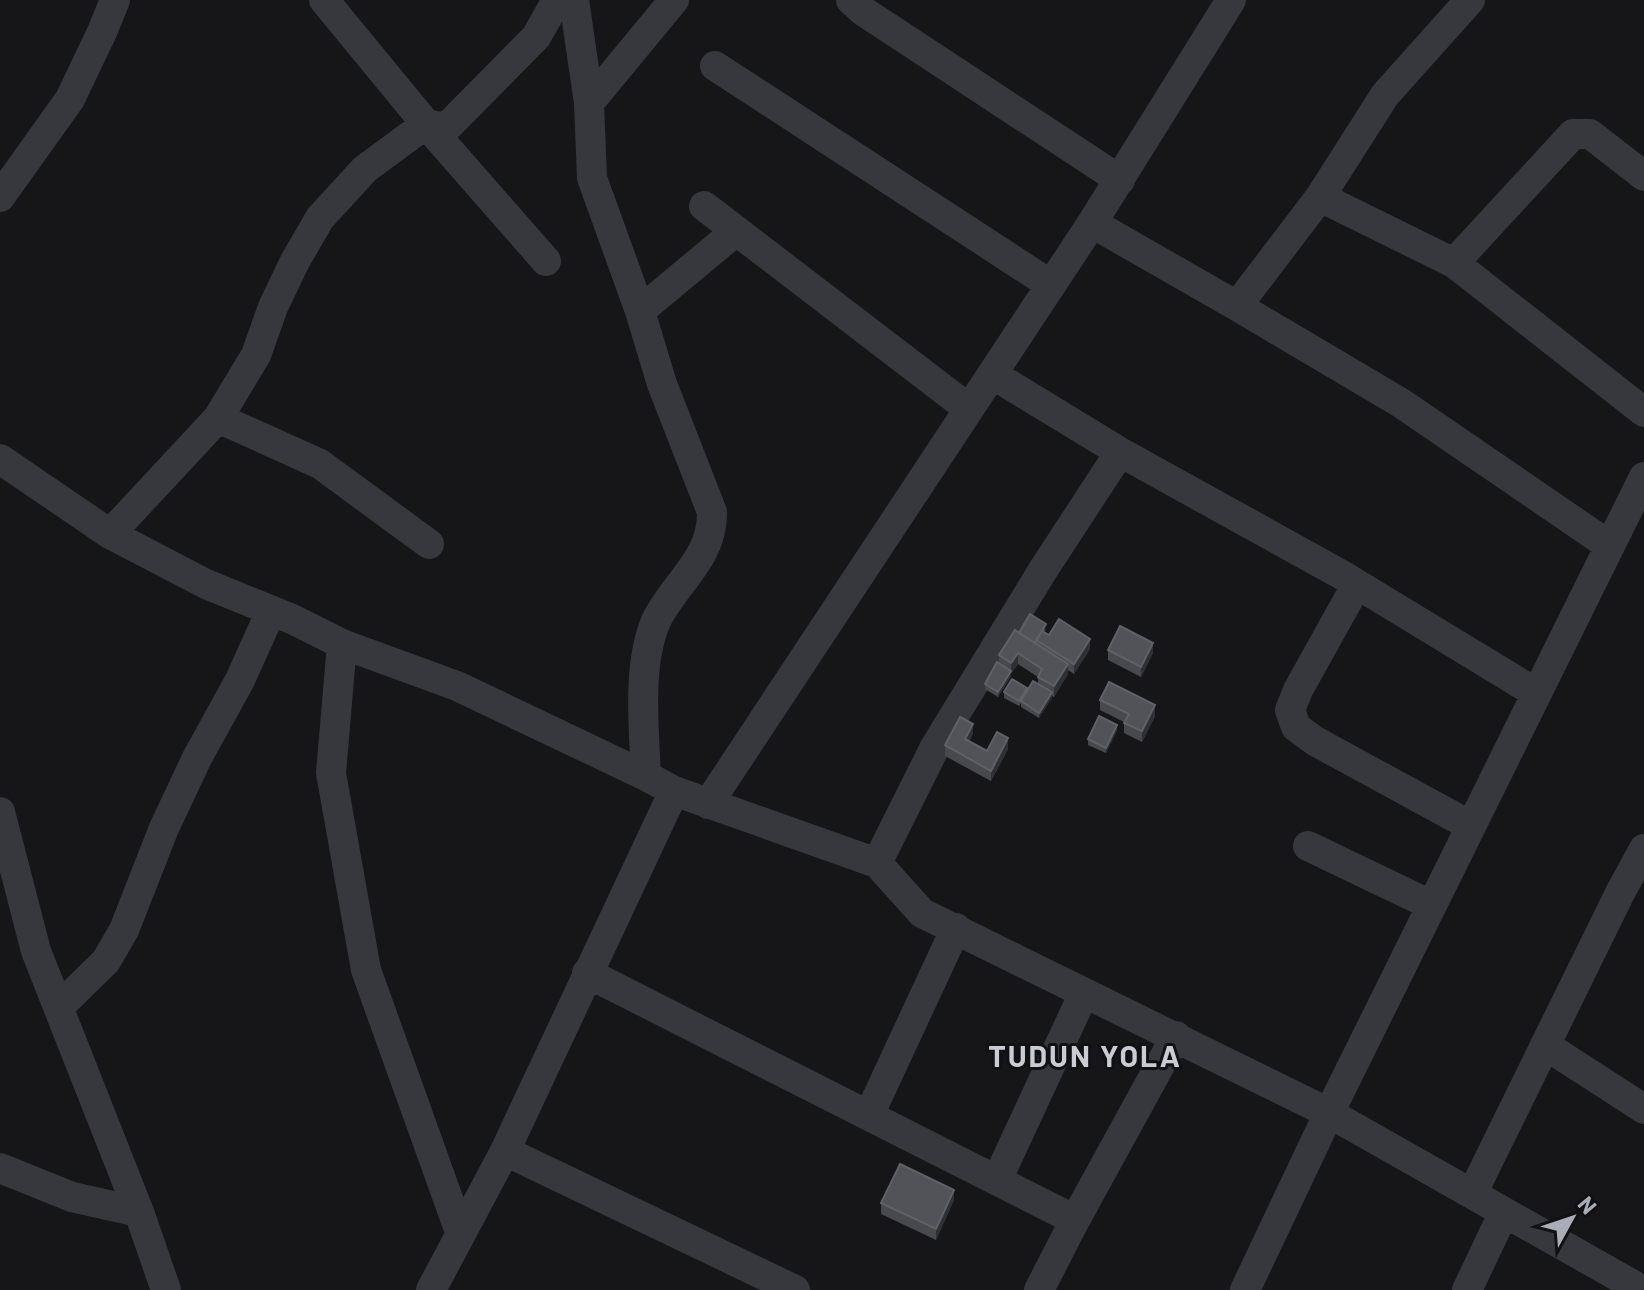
<svg xmlns="http://www.w3.org/2000/svg" width="1644" height="1290" font-family="Barlow,sans-serif">
<style>
.lines{fill:none;stroke-linecap:round;stroke-linejoin:round}
.minor{stroke:#37383d;stroke-width:30}
.wall{fill:#47494d}
.shaded-wall{fill:#2f3033}
.building{fill:#525359;stroke:#5f6168;stroke-width:2}
.labels{text-anchor:middle;dominant-baseline:central;stroke-width:6;stroke-linejoin:round;paint-order:stroke}
.district-label{font-size:30px;font-weight:bold;letter-spacing:2px;fill:#c9ccd4;stroke:#111113}
</style>
<rect width="100%" height="100%" fill="#161618"/>
<g class="lines">
<path class="minor" d="M324 0 426 124 546 261
M574 0 589 103 592 178 640 311 662 384 712 512C713 559 674 583 656 621 637 665 644 729 646 776
M851 0 863 11 1120 180
M715 66 1051 285
M589 103 674 0
M426 124 440 127 449 125 536 37 557 0
M0 197 70 99 102 32 115 0
M1320 197 1454 263 1644 412
M704 206 969 409
M1092 223 1237 306 1401 403 1610 546
M1454 263 1573 134H1590L1644 176
M1237 306 1320 197 1385 95 1470 0
M640 311 736 231
M992 374 1120 452 1342 575 1536 693
M218 418 320 464 429 544
M0 459 110 534 206 584 292 619 342 644 457 686 646 776 674 791 877 863 922 913 1329 1113 1642 1290
M110 534 218 418 256 355 273 307 295 261 320 218 365 169 426 124
M1357 584 1298 690 1290 710 1296 727 1315 741 1471 826
M342 644 331 773 366 970 460 1232
M708 804 1092 223 1231 0
M0 812 36 951 139 1212 166 1290
M1308 846 1431 905
M877 863 935 747 1043 570 1120 452
M587 973 1075 1220
M59 1007 106 961 124 930 164 828 197 758 240 680 271 611
M1545 1045 1644 1109
M869 1115 956 928
M505 1151 795 1290
M0 1168 72 1197 139 1212
M997 1180 1084 993
M1472 1194 1620 893 1644 849
M431 1290 505 1151 674 791
M1039 1290 1075 1220 1176 1036
M1245 1290 1329 1113 1644 477
M1467 1290 1504 1212"/>
</g>
<path class="wall" d="M1046 629 1044 632 1049 635 1090 649 1074 674 1068 670V674L1054 697 1052 696 1039 718 1021 707V703L1019 706 1004 698V692H1027L1038 684V677L1018 664 1011 673V676L998 697 985 689V684L999 663V655L1019 633Z
M1108 650 1153 653 1141 677 1108 660Z
M1100 700 1155 716 1142 742 1124 733V722L1100 710Z
M1117 730 1106 753 1088 745V739Z
M973 734 969 741 987 751 1008 749 991 781 945 756V745Z
M954 1200 936 1240 881 1214V1203Z"/>
<path class="shaded-wall" d="M1090 639V649L1074 674V664Z
M1153 643V653L1141 677V667Z
M1018 653V664L1011 674V663Z
M1068 664V674L1054 697V686Z
M1011 671V676L998 697V692Z
M1052 692V698L1039 718V713Z
M1155 705V716L1142 742V731Z
M973 724V734L965 750V739Z
M1117 725V730L1106 753V748Z
M1008 738V749L991 781V771Z
M954 1190V1200L936 1240V1229Z"/>
<path class="building" d="M1030 614 1046 624 1035 643 1019 633Z
M1059 619 1090 639 1074 664 1036 640 1042 631 1049 635Z
M1120 626 1153 643 1141 667 1108 650Z
M1015 630 1068 664 1054 686 1038 677 1042 669 1018 653 1011 663 999 655Z
M997 662 1011 671 998 692 985 684Z
M1012 679 1027 688 1019 701 1004 692Z
M1033 681 1052 692 1039 713 1021 701Z
M1109 682 1155 705 1142 731 1124 723 1129 714 1100 700Z
M1099 716 1117 725 1106 748 1088 739Z
M960 717 973 724 965 739 987 751 997 732 1008 738 991 771 945 745Z
M900 1164 954 1190 936 1229 881 1203Z"/>
<g class="labels">
<g class="district-label">
<text x="1085" y="1055">TUDUN YOLA</text>
</g>
</g>
<g transform="translate(1572 1218) rotate(50)" stroke="#111113" stroke-width="6" paint-order="stroke">
<path d="M0-6L14 30L0 20L-14 30Z" fill="#a8adb8"/>
<text y="-12" font-size="22" font-weight="bold" text-anchor="middle" fill="#a8adb8">N</text>
</g>
</svg>
